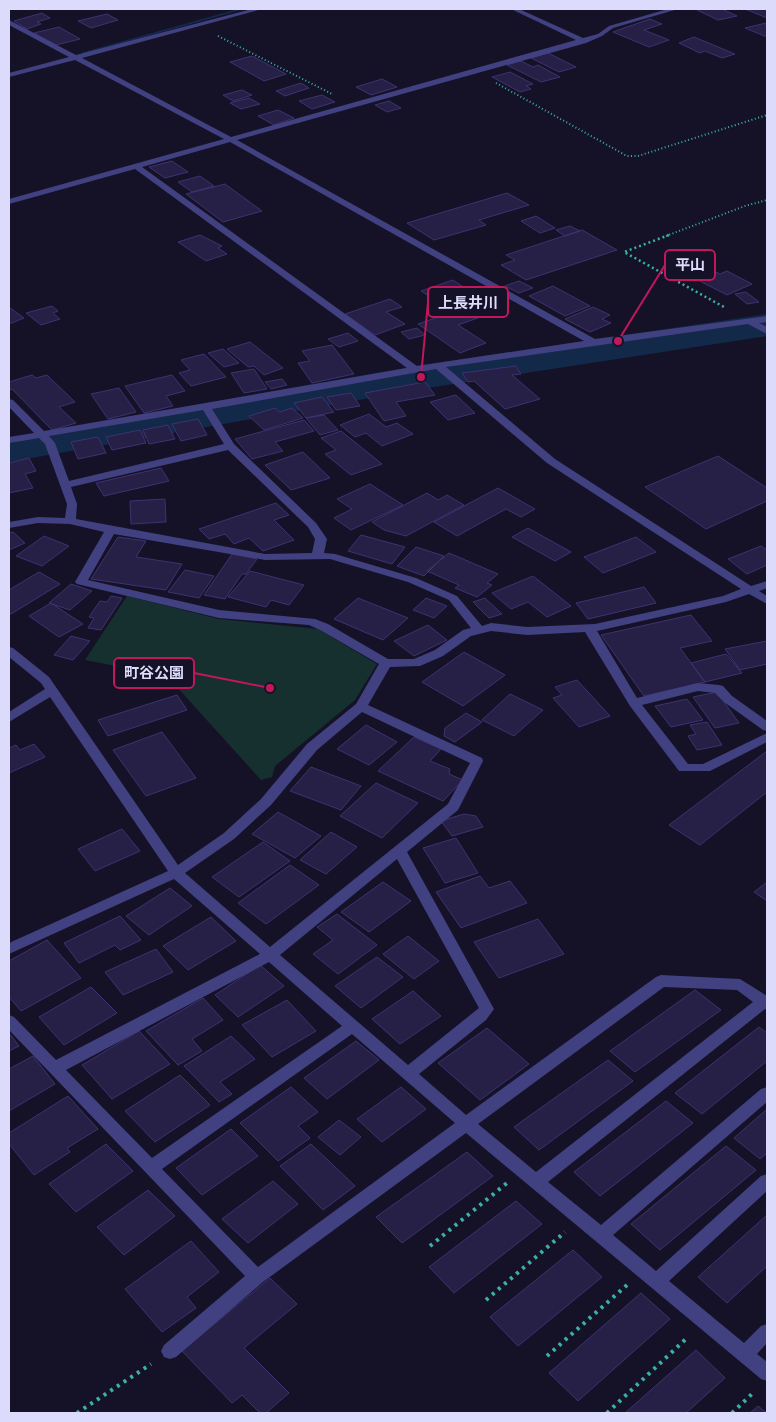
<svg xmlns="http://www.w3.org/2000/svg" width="776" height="1422" font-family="'IBM Plex Sans','Noto Sans JP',sans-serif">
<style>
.green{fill:#15302f}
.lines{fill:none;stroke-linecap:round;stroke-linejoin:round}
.stream{fill:#13294a;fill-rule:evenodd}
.river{fill:#13294a;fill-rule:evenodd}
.building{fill:#261f46;stroke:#3d3371}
.path-far2{stroke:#3ab1a6;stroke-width:2;stroke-dasharray:1 2.5;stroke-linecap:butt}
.path-far1{stroke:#3ab1a6;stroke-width:2.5;stroke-dasharray:2 3;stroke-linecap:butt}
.path{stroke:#3ab1a6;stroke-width:4;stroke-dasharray:3 5;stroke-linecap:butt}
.minor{fill:#414182;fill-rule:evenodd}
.leader{fill:none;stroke:#c2185b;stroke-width:2}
.callout-dot{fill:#c2185b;stroke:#151227;stroke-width:2}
.callout{fill:#151227;stroke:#c2185b;stroke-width:2}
.callout-label{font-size:15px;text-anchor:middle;font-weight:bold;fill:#dddbfc}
</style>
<rect width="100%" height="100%" fill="#151227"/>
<path class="green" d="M127 596 219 619 318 629 377 664 355 700 275 766 272 777 261 780 167 676 85 660Z"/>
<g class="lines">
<path class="stream" d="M238 9H244L85 54 80 53Z"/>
<path class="river" d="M767 314V336L421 389 9 462V438L421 365Z"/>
</g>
<path class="building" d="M702 9H722L737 16 718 20 697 10Z
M745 9H767V18Z
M42 13 50 18 37 22 41 24 27 29 14 21Z
M107 14 118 20 91 28 78 21Z
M650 19 662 24 644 30 669 40 649 47 613 32Z
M766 23 767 37 745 28Z
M59 27 80 39 56 45 34 33Z
M694 37 735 54 722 58 705 51 700 53 679 43Z
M548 53 576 67 559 72 531 58Z
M252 56 286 74 264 81 230 62Z
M521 61 533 67 538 65 560 77 541 82 507 65Z
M510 72 533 84 526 86 531 89 520 92 492 77Z
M382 79 397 87 371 95 356 87Z
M301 83 309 88 285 96 276 91Z
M242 90 252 95 233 101 223 95Z
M322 95 335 102 312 109 299 101Z
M249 98 260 104 241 109 230 103Z
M389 101 401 108 387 112 375 105Z
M278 110 294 118 274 125 258 116Z
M172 161 188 172 165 178 149 167Z
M200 176 214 186 192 192 178 182Z
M225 184 262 211 223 222 186 194Z
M507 193 529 205 479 220 486 225 434 240 407 223Z
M536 216 555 228 540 233 521 221Z
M570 226 580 231 565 236 556 230Z
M582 230 617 250 526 280 501 265 515 260 506 255Z
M200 235 222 246 218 248 227 254 206 261 178 242Z
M704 267 720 274 727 271 752 284 727 295 686 274Z
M453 280 465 288 433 299 421 291Z
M519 281 533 288 519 293 505 286Z
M553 286 590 306 565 316 529 296Z
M746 292 759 302 747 304 735 294Z
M390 299 402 307 386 312 405 324 375 335 345 314Z
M491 299 506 308 458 325 486 343 460 353 418 324Z
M52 306 58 311 53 313 60 319 41 325 26 313Z
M593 307 610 315 602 319 611 323 590 332 565 319Z
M9 308H10L24 318 9 324Z
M417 328 425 335 409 339 401 332Z
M348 333 358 341 339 347 328 339Z
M250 342 283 368 264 375 254 366 248 367 227 349Z
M332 345 354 374 312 383 298 363 310 361 302 351Z
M223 349 239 363 224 367 208 353Z
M204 354 226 377 191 386 179 373 190 370 181 360Z
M516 366 521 374 512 375 540 399 505 409 474 381 468 382 462 373Z
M254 369 267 389 244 393 231 373Z
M32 375 36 378 47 375 75 402 59 407 76 423 52 430 12 389 9 390V382Z
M172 375 185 391 166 396 173 406 144 413 125 386Z
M282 379 287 385 271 389 265 382Z
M425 382 435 395 396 402 406 416 384 421 365 393Z
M119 388 136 412 108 419 91 394Z
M351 393 360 406 336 410 327 397Z
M456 395 475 413 448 420 430 402Z
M322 397 334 412 306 418 294 403Z
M275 408 280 412 292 408 303 418 264 430 249 416Z
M369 414 386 427 397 423 413 434 382 446 366 433 355 437 340 425Z
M324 415 338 430 320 435 306 418Z
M198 419 207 435 181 441 172 424Z
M304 420 314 431 275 442 283 451 252 459 235 439Z
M168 425 175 439 149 444 143 430Z
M140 430 146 443 112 450 106 437Z
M341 431 382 464 351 475 325 454 336 450 321 438Z
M98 437 106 453 78 459 71 442Z
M303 452 330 478 291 490 265 465Z
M718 456 767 488V501L706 529 645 487Z
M29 458 36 471 25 474 33 488 9 493V463Z
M161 468 169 481 104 496 96 483Z
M370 484 403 505 351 530 334 518 352 509 337 499Z
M498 488 535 509 521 517 506 509 457 536 434 522Z
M427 493 438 500 447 495 464 505 406 536 384 530 372 522Z
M165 499 166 522 131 524 130 501Z
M276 503 289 515 274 520 294 540 263 551 249 538 234 544 225 534 209 539 199 529Z
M528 528 571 552 555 561 512 537Z
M13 532 25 543 9 550V533Z
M361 535 405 547 392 564 348 551Z
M44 536 69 546 42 566 16 556Z
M118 537 146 541 136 557 182 564 166 590 91 579Z
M636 537 656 552 603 573 584 557Z
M761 546 767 550V565L747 574 728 559Z
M416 547 444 556 424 576 397 566Z
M449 553 498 574 487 583 492 585 477 597 455 588 459 585 427 571Z
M232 554 257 559 246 574H242L225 599 204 595Z
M185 570 214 576 199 598 168 592Z
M250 571 304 585 289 605 271 600 266 607 228 597Z
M39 572 60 584 11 614 9 613V590Z
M533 576 571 606 547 617 528 602 511 609 492 593Z
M71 584 92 591 70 610 49 603Z
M644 587 656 603 588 619 576 603Z
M111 596 122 598 101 630 88 628 94 618 89 617 100 601 107 602Z
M358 598 408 618 383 640 334 619Z
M426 598 447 606 434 618 413 610Z
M485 598 502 614 489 618 473 602Z
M51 603 83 624 59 637 29 616Z
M691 615 712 641 680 648 705 682 644 696 601 635Z
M428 625 447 640 414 656 394 641Z
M71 636 90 641 73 660 54 655Z
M767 641V664L740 670 725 649Z
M464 652 505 675 463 706 422 682Z
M726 654 742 673 705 682 691 663Z
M577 680 610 716 579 727 553 698 562 695 555 687Z
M717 692 739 723 715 728 693 697Z
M510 694 543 710 514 736 482 720Z
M177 695 187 710 108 736 98 720Z
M687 699 703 720 671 727 655 706Z
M466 713 482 722 455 742 444 736 445 728Z
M707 722 722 745 697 750 688 736 696 734 690 725Z
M366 725 397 742 369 765 337 749Z
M162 732 196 778 146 796 113 750Z
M414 737 441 749 430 761 450 769 449 774 463 780 443 801 378 771Z
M34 744 45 757 9 773V748L16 745 20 750Z
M767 751V792L700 845 669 825Z
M311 767 361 786 341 810 290 791Z
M376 783 418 803 382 838 340 816Z
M278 812 321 836 295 858 252 834Z
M464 814 476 816 483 827 452 836 441 821Z
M122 829 140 851 95 871 78 849Z
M331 832 357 847 326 874 300 860Z
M456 838 478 873 445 883 423 848Z
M263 842 290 861 239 897 212 877Z
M290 865 319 885 266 924 238 903Z
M480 876 489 888 510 881 527 903 461 928 436 892Z
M383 882 411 901 369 932 341 912Z
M767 882V901L754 892Z
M170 888 192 906 149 935 126 916Z
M337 914 377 945 338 974 313 954 333 940 317 927Z
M120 916 141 940 120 950 115 945 79 963 64 943Z
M211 917 236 941 188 970 163 946Z
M538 919 564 954 499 978 474 942Z
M408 936 439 961 414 979 383 954Z
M47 940 81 978 21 1011 9 997V961Z
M156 949 173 972 123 995 105 972Z
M377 957 403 977 361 1008 335 986Z
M260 965 284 986 238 1017 215 995Z
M91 987 117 1013 64 1045 39 1017Z
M695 990 721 1010 635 1072 610 1051Z
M413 991 441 1016 400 1044 372 1019Z
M203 998 223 1020 192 1039 202 1051 178 1065 146 1031Z
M287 1000 316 1031 272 1057 242 1025Z
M759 1027 767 1033V1061L702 1114 675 1093Z
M487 1028 529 1064 480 1100 438 1063Z
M139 1031 170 1064 112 1099 82 1065Z
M9 1033 19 1046 9 1051Z
M231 1036 255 1059 220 1082 232 1094 219 1102 184 1066Z
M356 1041 379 1060 327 1099 304 1078Z
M33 1056 55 1084 9 1111V1069Z
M608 1060 633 1081 539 1150 514 1127Z
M180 1075 210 1105 155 1142 125 1111Z
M291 1087 318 1112 298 1126 310 1138 278 1161 240 1123Z
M401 1087 426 1109 382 1142 357 1119Z
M68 1096 98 1129 67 1148 70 1152 34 1175 9 1144V1133Z
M666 1101 693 1123 600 1196 574 1172Z
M767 1109V1153L760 1159 734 1138Z
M339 1120 361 1137 340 1155 318 1137Z
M231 1129 258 1156 202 1195 176 1168Z
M106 1144 133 1171 76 1212 49 1184Z
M311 1144 355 1186 323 1210 280 1166Z
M726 1146 756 1170 660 1250 631 1224Z
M467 1152 493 1176 402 1243 376 1217Z
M273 1181 298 1204 248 1243 222 1219Z
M148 1190 175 1216 124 1255 97 1227Z
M516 1201 542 1224 454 1293 429 1267Z
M767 1215V1266L727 1303 698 1277Z
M191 1241 219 1272 187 1297 196 1308 162 1332 125 1289Z
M573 1250 602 1277 518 1346 490 1317Z
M270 1278 297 1304 244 1348 289 1393 266 1413H260L242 1395 232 1403 182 1351Z
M641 1293 670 1319 578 1401 549 1373Z
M696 1350 725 1378 686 1413H625Z
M758 1406 767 1413H750Z"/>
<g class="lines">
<path class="path-far2" d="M218 36 332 94
M496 83 627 156H638L767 115
M666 236 745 206 767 200"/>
<path class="path-far1" d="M669 235 624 252 724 307"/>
<path class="path" d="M430 1246 507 1183
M486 1300 565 1232
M547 1356 627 1285
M77 1413 151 1364
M607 1413 688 1337
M732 1413 755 1391"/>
<path class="minor" d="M252 9H262L82 58 231 137 576 40 511 9H519L583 38 598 34 609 26 668 9H678L613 28 602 36 586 43 237 140 595 339 767 316V322L759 323 767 327V334L748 324 446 367 555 459 751 586 767 581V588L759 591 767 596V604L749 594 726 602 597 631 637 698 698 683 719 685 723 686 732 696 767 721V731L763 730 724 702 715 693 698 691 642 705 688 764H703L767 733V742L710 771H679L630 706 585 632 527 635 491 631 471 636 443 656 420 666 390 667 368 705 482 758 483 761 458 810 407 852 494 1009 486 1020 419 1074 466 1115 656 977 661 975 740 979 767 996V1010L765 1009 548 1182 601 1225 761 1089 767 1087V1102L613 1235 656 1271 761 1176 767 1174V1191L669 1281 744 1343 761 1326 767 1324V1343L757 1354 767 1362V1381L761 1379 466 1133 263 1282 176 1357 170 1359 164 1357 161 1351 164 1345 245 1276 9 1030V1015L14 1017 56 1060 260 954 174 879 9 954V943L168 871 50 697 9 722V712L45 689 41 683 9 657V647L13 648 49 677 178 865 224 833 261 799 307 744 356 704 379 664 320 630 309 625 219 618 77 584 75 582 104 532 70 524 38 523 9 528V522L38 517 65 518 67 504 45 444 39 438 9 443V437L34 433 9 407V399L13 400 44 431 407 368 135 169 9 204V199L224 139 75 60 9 77V73L69 57 9 25V20L76 55ZM230 142 584 341 417 366 142 167ZM436 369 547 463 741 589 723 596 595 624 527 627 491 623 482 626 457 596 416 578 335 554 324 553 327 539 316 523 234 444 212 409ZM203 410 224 444 69 481 55 443 49 436ZM228 450 308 527 315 539 312 553 265 554 76 519 77 504 71 487ZM114 534 265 560 330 559 408 582 449 600 471 628 463 630 435 650 414 659H388L328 624 315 619 219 610 88 580ZM362 712 470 763 448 804 270 947 185 873 234 839 271 805 317 750ZM397 859 479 1008 408 1065 280 955ZM269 962 342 1026 152 1158 66 1070ZM664 987 737 990 753 1002 536 1172 478 1124ZM352 1034 455 1123 258 1267 162 1169Z"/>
</g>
<path class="leader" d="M618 341L665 265M421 377L428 302M270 688L194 673"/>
<g class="callout-dot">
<circle cx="618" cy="341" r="5"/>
<circle cx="421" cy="377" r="5"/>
<circle cx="270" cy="688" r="5"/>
</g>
<g class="callout">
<rect x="665" y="250" width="50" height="30" rx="5"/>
<rect x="428" y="287" width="80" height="30" rx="5"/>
<rect x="114" y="658" width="80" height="30" rx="5"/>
</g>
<g class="callout-label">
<text x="690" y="270">平山</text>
<text x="468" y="308">上長井川</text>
<text x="154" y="678">町谷公園</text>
</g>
<rect width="776" height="1422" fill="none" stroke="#dddbfc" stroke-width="20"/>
</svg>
